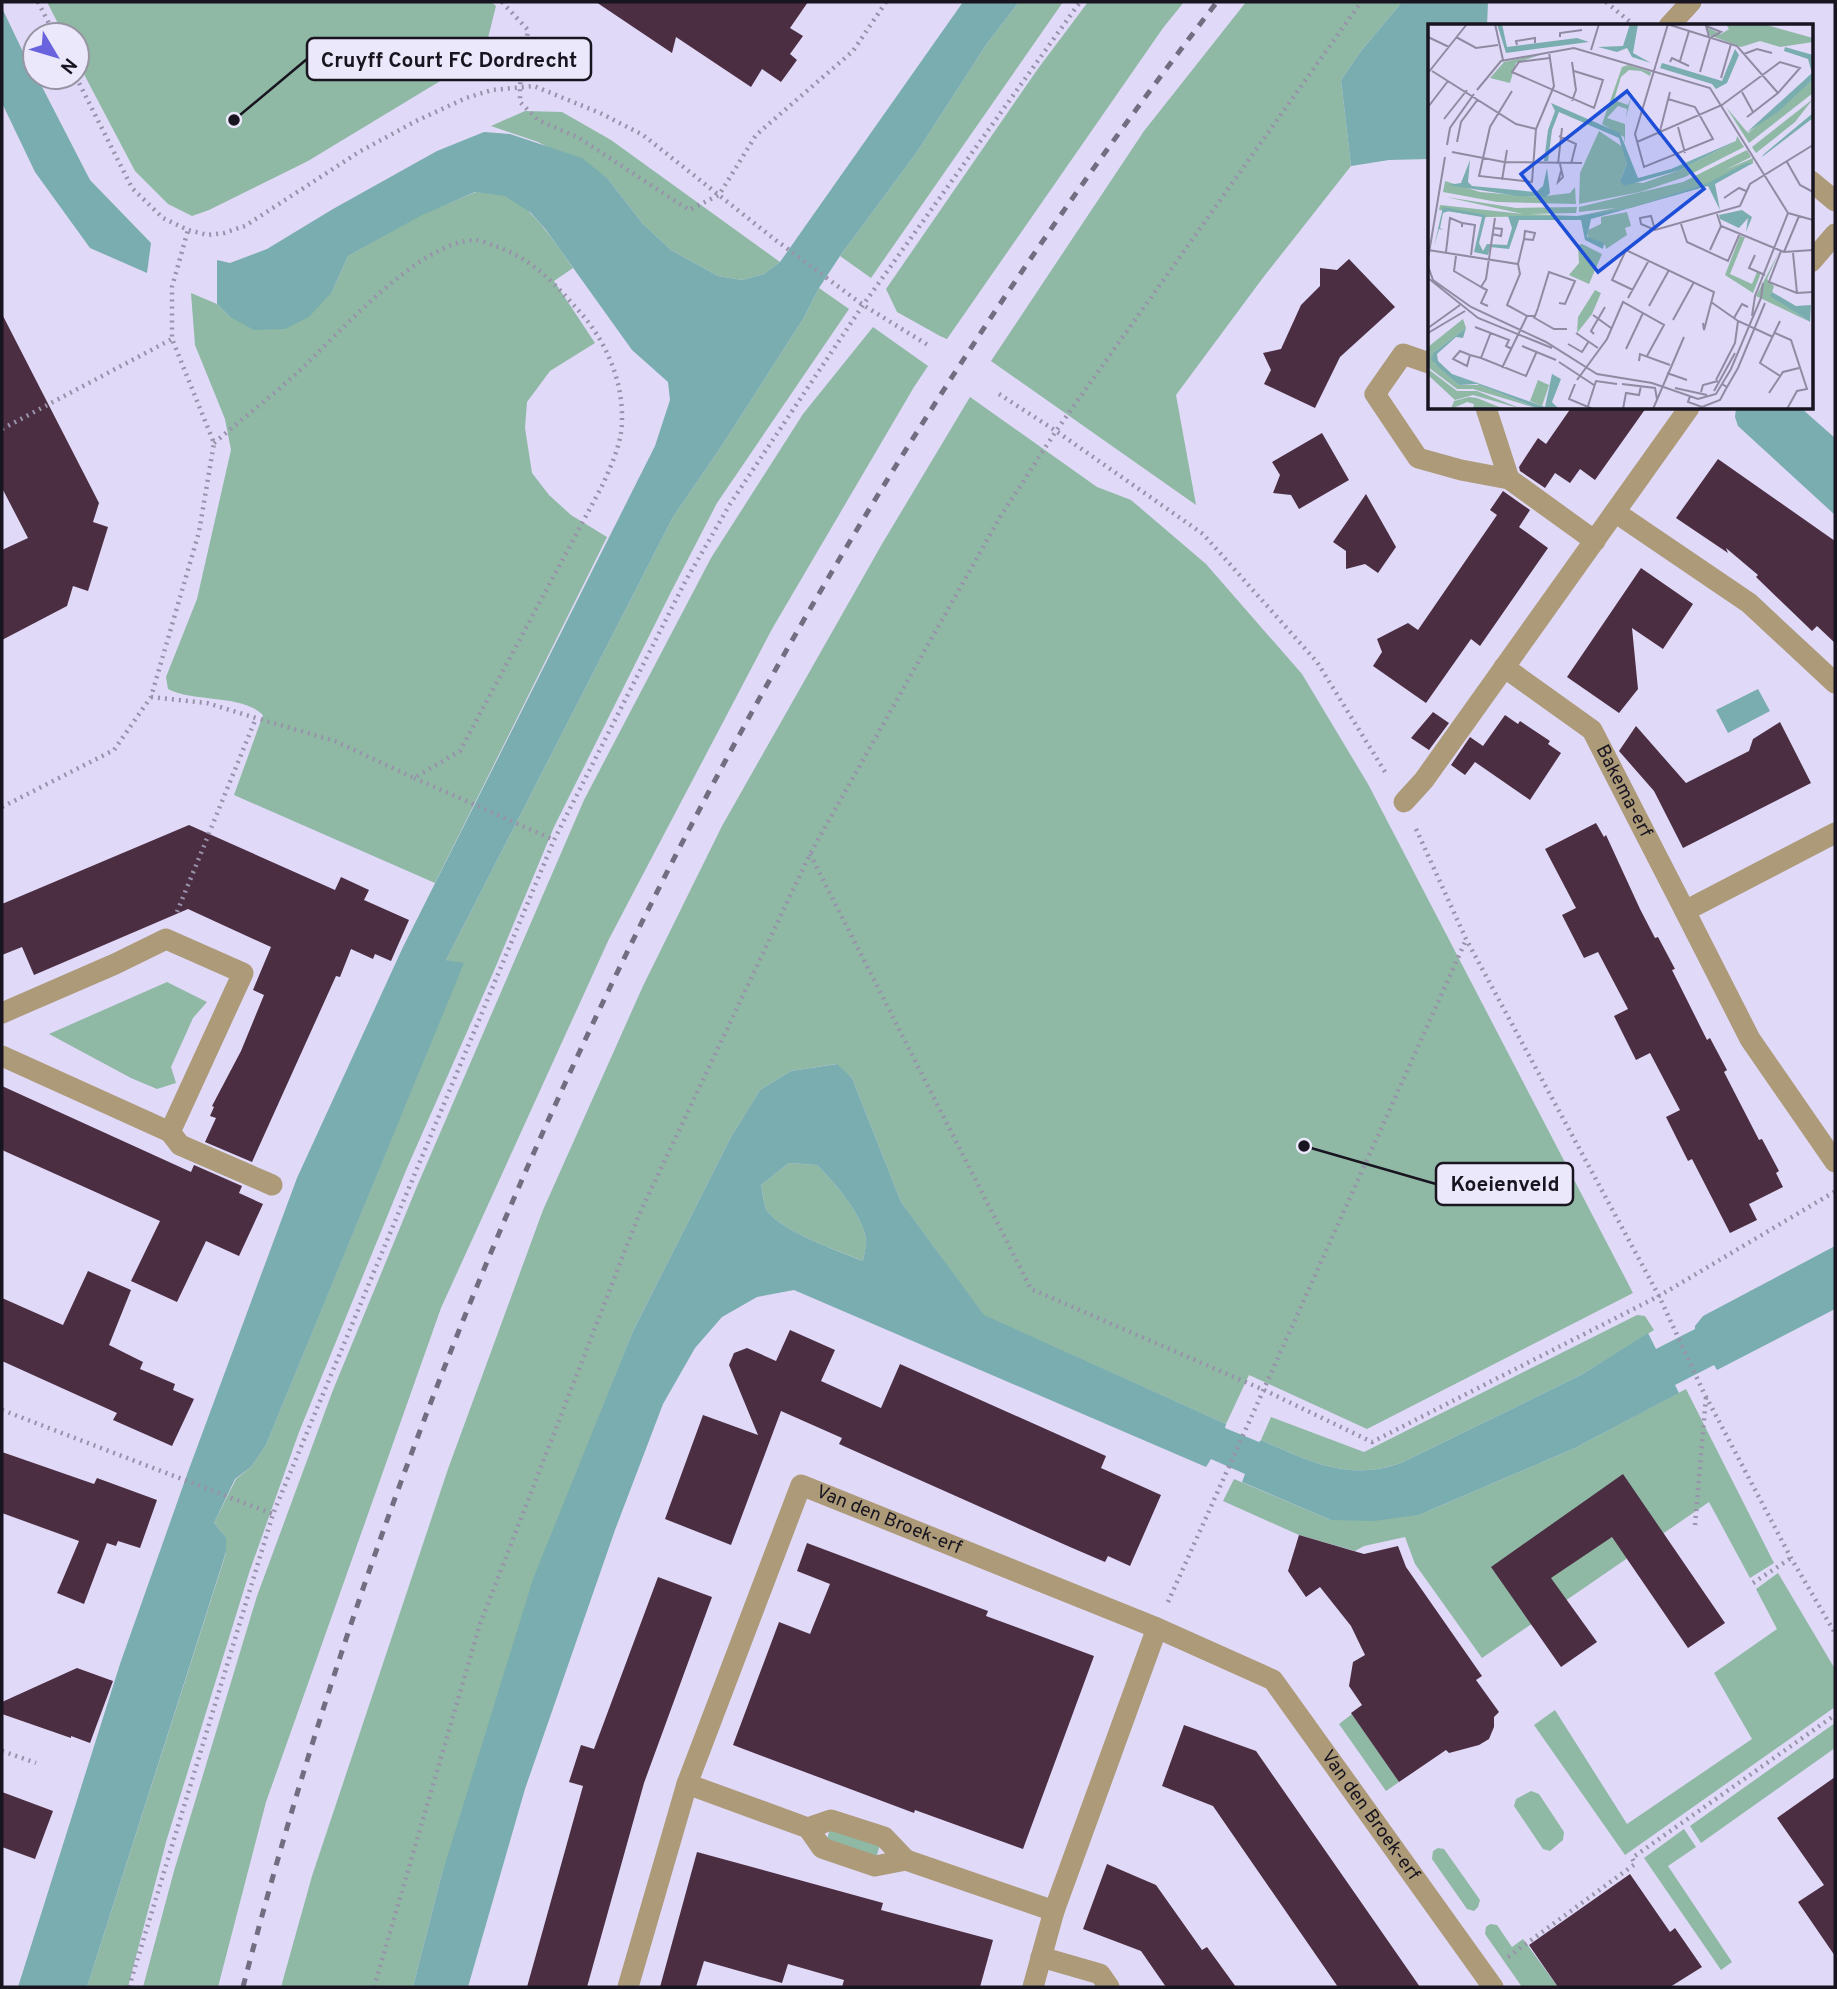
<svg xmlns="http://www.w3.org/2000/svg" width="1837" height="1989" font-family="Overpass,sans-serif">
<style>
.green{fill:#8fb9a5}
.water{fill:#7aadaf;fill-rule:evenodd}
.building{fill:#4c2e43}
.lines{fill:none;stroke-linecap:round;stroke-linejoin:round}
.path{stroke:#9892aa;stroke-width:4.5;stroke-dasharray:2 5;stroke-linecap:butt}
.pedestrian{stroke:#ac9a78;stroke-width:21}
.minor{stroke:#ac9a78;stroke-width:21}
.rail{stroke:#726d81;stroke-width:5;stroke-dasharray:9 9;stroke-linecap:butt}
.labels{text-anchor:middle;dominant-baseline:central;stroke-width:7;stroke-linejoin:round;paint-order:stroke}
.street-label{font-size:19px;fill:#181520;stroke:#ece8fb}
.inset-road{fill:none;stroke:#908ba2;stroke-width:2}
.view{fill:#1d4ed8;fill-opacity:0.15;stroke:#1d4ed8;stroke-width:3.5}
.inset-edge{fill:none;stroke:#181520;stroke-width:3.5}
.leader{fill:none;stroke:#181520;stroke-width:2.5}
.callout-dot{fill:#181520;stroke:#ece8fb;stroke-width:2.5}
.callout{fill:#ece8fb;stroke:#181520;stroke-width:2.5}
.callout-label{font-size:21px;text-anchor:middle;font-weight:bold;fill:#181520}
</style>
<rect width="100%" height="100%" fill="#e0d9f8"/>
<path class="green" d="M47 2H491L496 6 485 50 470 63 308 161 209 210 192 216 168 204 135 171 77 61V35H64Z
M1019 2H1063L871 278 840 256 917 152 986 45Z
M1088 2H1184L1163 28 947 339 940 336 897 312 886 289 1037 70Z
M1246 2H1402L1361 51 1341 80 1351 166 1262 279 1176 395 1196 505 991 361 1144 131Z
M525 111 562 112 611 140 780 262 764 274 742 280 718 276 671 250 643 224 608 179 538 142 491 126Z
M476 192C484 193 495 193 504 195 531 204 557 246 573 268L554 281 595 343 550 371 527 402 525 428 532 473 549 495 571 515 607 537 435 883 234 795 263 715C242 694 196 703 168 689L166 677 197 599 231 450 225 419 195 345 191 293 217 304 230 317 332 292 348 256 420 215Z
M819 288 849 309 717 503 671 592 554 827 496 966 407 1168 299 1432 249 1573 166 1842 128 1987H87L226 1553V1537L214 1523 236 1479 251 1467 266 1445 463 964 446 960 673 517 721 447 803 319Z
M873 327 928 366 914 387 772 629 609 939 441 1308 266 1802 218 1987H143L174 1871 257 1596 333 1390 418 1184 584 800 711 558 803 414Z
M970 397 1097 487 1131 500 1206 564 1302 674 1368 784 1633 1293 1367 1429 1249 1375 1226 1424 984 1316 901 1202 852 1078 836 1064 791 1071 760 1090 731 1137 633 1331 598 1419 441 1877 413 1987H281L312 1876 448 1469 543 1210 643 986 722 826 882 544Z
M167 982 207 1002 193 1018 171 1067 176 1083 157 1089 131 1078 49 1034Z
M789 1163 817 1165C834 1182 863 1215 866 1239 867 1245 864 1255 863 1261 839 1251 783 1232 768 1212 763 1206 763 1192 761 1185Z
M1637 1315 1645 1316 1654 1330 1581 1375 1401 1463C1390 1466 1379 1470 1368 1470 1330 1473 1295 1455 1261 1440L1271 1417 1364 1452Z
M1686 1389 1774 1563 1750 1578 1709 1502 1482 1658 1415 1564 1405 1537 1364 1546 1355 1551 1299 1535 1223 1501 1234 1479 1331 1520 1419 1515 1575 1448Z
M1778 1573 1835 1669V1707L1625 1855 1534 1725 1555 1710 1627 1824 1752 1739 1714 1673 1777 1629 1756 1589Z
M1352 1714 1399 1782 1386 1791 1339 1724Z
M1835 1723V1748L1701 1843 1690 1826Z
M1531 1791 1539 1794 1564 1832 1563 1840 1550 1851 1543 1849 1514 1806 1516 1799Z
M830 1829 880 1845 876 1858 826 1842Z
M1684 1829 1696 1847 1668 1866 1732 1962 1721 1970 1644 1858Z
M1438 1848 1444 1849 1480 1900 1478 1907 1474 1911 1467 1909 1432 1859 1433 1851Z
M1490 1924 1497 1925 1512 1947 1523 1939 1558 1987H1522L1485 1934 1486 1927Z"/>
<path class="water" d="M963 2H1019L986 45 917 152 840 256 819 288 803 319 721 447 673 517 446 960 464 963 266 1445 251 1467 235 1479 214 1523 226 1537V1552L87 1987H18L120 1664 189 1469 297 1178 403 947 655 446 670 400 668 382 632 350 546 230 531 213 505 196 475 192 420 216 348 256 332 292 309 317 285 329 254 330 230 317 217 304V260L230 263 267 249 333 209 437 151 484 132 510 134 582 158 608 179 643 224 671 250 718 276 742 280 764 274 780 262Z
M1402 2H1488L1487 26H1429V159L1389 160 1351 166 1341 80 1361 51Z
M2 8 35 77H37L90 180 151 243 147 273 90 248 35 172 2 103Z
M1736 408H1801L1835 438V515L1738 426 1735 417Z
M1758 689 1770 711 1728 733 1716 710Z
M837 1064 852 1078 901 1202 984 1315 1226 1424 1225 1428 1259 1442 1261 1440C1295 1455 1330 1473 1368 1470 1379 1470 1391 1466 1401 1463L1581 1375 1648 1333 1656 1349 1695 1329V1326L1703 1316 1835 1246V1309L1717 1370 1714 1365 1675 1385 1679 1393 1575 1448 1419 1515 1374 1521 1331 1520 1242 1482 1245 1474 1211 1459 1206 1467 794 1290 757 1297 722 1317 695 1348 663 1404 615 1530 525 1789 468 1987H413L441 1877 533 1579 633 1331 731 1137 760 1090 791 1071ZM789 1163 817 1165C834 1182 863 1215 866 1239 867 1245 864 1254 863 1261 840 1252 782 1231 768 1212 763 1206 763 1192 761 1185Z"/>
<path class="building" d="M596 2H808L790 28 803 36 790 54 797 60 781 82 762 69 751 87 676 37 672 53Z
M1349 259 1395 307 1340 357 1315 408 1264 384 1271 370 1263 353 1281 349 1301 305 1320 286V268L1337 270Z
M2 314 99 503 93 522 108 527 88 591 73 586 67 606 2 640V550L28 538 2 488Z
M1571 408H1646L1595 480 1580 469 1570 483 1555 473 1545 488 1520 471 1519 467 1538 438 1546 444Z
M1322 433 1349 480 1299 509 1291 495 1273 493 1280 475 1272 462Z
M1718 459 1835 541V643L1817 626 1812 631 1756 577 1758 575 1726 548 1728 553 1676 518Z
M1503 491 1530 510 1519 527 1548 548 1480 646 1471 639 1426 703 1373 666 1382 652 1377 639 1408 623 1418 630 1497 515 1490 510Z
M1366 494 1396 547 1378 573 1365 564 1346 569V551L1333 542Z
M1641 568 1693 604 1663 649 1632 628 1638 689 1619 713 1567 677Z
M1433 712 1449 723 1429 750 1411 738Z
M1505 715 1518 724 1520 721 1550 741 1548 744 1561 753 1530 800 1475 762 1465 775 1451 765 1470 737 1483 746Z
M1780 722 1811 783 1683 848 1654 791 1619 751 1636 726 1686 783 1749 751 1753 739Z
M1596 823 1604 837 1606 835 1640 909 1655 938 1658 937 1675 969 1672 970 1707 1040 1710 1038 1727 1070 1724 1072 1759 1140 1762 1139 1779 1171 1776 1173 1783 1187 1749 1204 1757 1220 1730 1233 1692 1159 1688 1161 1666 1117 1680 1110 1650 1053 1636 1060 1614 1016 1628 1009 1598 952 1584 958 1562 915 1576 908 1545 849Z
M189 825 335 890 341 877 369 890 364 900 409 920 391 961 375 954 373 959 351 949 340 977 336 976 252 1162 205 1142 216 1118 210 1116 214 1107 212 1106 241 1051 264 995 253 990 271 947 188 909 34 975 22 947 2 955V904Z
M2 1086 191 1172 194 1165 242 1186 239 1193 263 1204 239 1256 206 1241 177 1302 131 1281 160 1221 2 1150Z
M88 1271 131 1290 109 1345 143 1362 140 1369 175 1384 173 1390 194 1399 172 1446 113 1420 117 1413 2 1361V1298L63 1325Z
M790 1330 835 1350 821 1381 881 1408 900 1364 1106 1456 1101 1468 1161 1495 1130 1566 1108 1556 1105 1562 1070 1547 839 1444 842 1438 781 1411 731 1545 665 1519 703 1415 758 1435 729 1365 734 1353 747 1348 776 1361Z
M2 1452 94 1484 97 1478 157 1500 140 1548 118 1541 116 1546 107 1543 84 1604 57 1593 79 1541 2 1513Z
M1623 1474 1725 1623 1688 1648 1612 1537 1551 1578 1597 1642 1561 1667 1491 1567Z
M1299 1535 1364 1554 1398 1546 1406 1567 1482 1676 1476 1680 1499 1712 1494 1717V1727L1489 1739 1479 1745 1449 1753 1446 1750 1399 1782 1351 1713 1362 1705 1349 1686 1353 1662 1365 1655 1351 1626 1320 1587 1306 1597 1288 1571Z
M807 1543 988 1611 986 1616 1094 1656 1023 1849 915 1810 914 1813 733 1745 779 1622 810 1634 830 1584 797 1571Z
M658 1577 712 1597 644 1783 587 1987H527L583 1786 569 1782 581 1745 594 1749Z
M77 1668 113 1681 90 1743 71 1736V1738L2 1714V1702Z
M1184 1725 1256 1751 1420 1987H1338L1213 1806 1162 1786Z
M1835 1777V1956L1798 1902 1824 1885 1777 1818Z
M2 1792 53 1811 35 1859 2 1847Z
M697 1852 883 1903 881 1910 993 1940 980 1987H842L844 1980 788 1964 782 1983 704 1961 696 1987H660Z
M1107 1864 1156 1885 1202 1950 1207 1947 1236 1987H1166L1141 1951 1083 1929Z
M1630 1874 1670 1932 1675 1928 1702 1967 1670 1987H1558L1529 1945Z"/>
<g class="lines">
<path class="path" d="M38 2 55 35
M502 2 528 30 520 86V102L538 120 579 138 689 210 719 195 756 135 853 51 886 2
M1606 2 1635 26
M76 77 132 188 163 218 188 230 208 235 224 233 245 226 359 152 416 121 466 98 492 90 534 86 600 113 643 135 773 238 863 305 931 347
M999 394 1056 431 1203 534 1317 662 1387 775
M2 429 172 339
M214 443C241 420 269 398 295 375 337 336 417 242 475 240 481 240 489 244 495 246 534 259 559 288 585 318 608 346 623 384 622 420 622 443 611 466 602 486L460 751 414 778 335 741 256 718
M151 697 207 703 256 718 177 912
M414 778 554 840
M2 807 114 750 151 697 199 532 214 443 172 339V287L188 230
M1416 829 1466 939 1659 1296 1703 1391 1791 1558 1835 1633
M810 854 1031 1289 1264 1390 1372 1442 1659 1296 1834 1192
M2 1410 273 1514
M1695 1525 1706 1397
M1753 1583 1791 1558
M1168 1602 1466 940
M2 1751 36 1763
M1508 1957 1635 1864 1632 1858 1835 1715
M129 1987 273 1514 554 840 685 582 730 504 863 305 1080 2
M374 1987 480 1624 638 1217 810 854 1000 517 1056 431 1361 2"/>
<path class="pedestrian" d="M831 1820 884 1837 906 1860 875 1866 822 1848 808 1828Z"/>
<g class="minor">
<path d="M1669 26 1691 2"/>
<path d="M1811 181 1835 201"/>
<path d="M1811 262 1835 234"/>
<path d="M1429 363 1403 354 1375 394 1418 458 1461 470 1509 479 1595 541"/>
<path d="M1486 408 1509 479"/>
<path d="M1615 512 1749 603 1835 683"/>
<path id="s1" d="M1504 667 1592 730 1685 911 1835 833"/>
<path d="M1404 802 1424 780 1689 408"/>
<path d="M1685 911 1750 1039 1835 1162"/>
<path d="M2 1013 115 964 166 939 243 973 170 1132 2 1056"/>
<path d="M170 1132 180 1145 272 1185"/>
<path d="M687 1784 808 1828"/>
<path d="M906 1860 1054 1911"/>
<path d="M1041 1957 1100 1974 1109 1987"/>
<path id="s2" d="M628 1987 687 1784 801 1485 1157 1628 1273 1680 1493 1987"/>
<path d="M1033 1987 1054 1911 1157 1628"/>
</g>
<path class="rail" d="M243 1987C429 1271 765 588 1217 2"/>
</g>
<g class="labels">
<g class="street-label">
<text stroke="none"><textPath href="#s1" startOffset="177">Bakema-erf</textPath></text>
<text stroke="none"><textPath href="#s2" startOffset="626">Van den Broek-erf</textPath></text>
<text stroke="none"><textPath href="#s2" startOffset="1209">Van den Broek-erf</textPath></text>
</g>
</g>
<g transform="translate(1428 24)">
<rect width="385" height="385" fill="#e0d9f8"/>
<path d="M298 0H335L385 14V18L352 23 332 17 313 23 281 11 278 3 293 10 301 5ZM118 29 88 39 82 59 62 54 76 38ZM200 41 223 48 220 61 222 52 213 47 201 46 193 53 186 76 200 81 203 74 198 94 199 85 190 82 179 94 197 100V120L196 113 174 100 194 43ZM385 55V69L321 119 298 83 320 109ZM385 75 367 98 328 129 324 123ZM171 107 195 123 199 140 192 157 215 159 252 146 308 117 309 112 316 123 257 153 212 168 151 180 152 149ZM319 126 323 133 297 146 325 134V139L281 159 203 184 151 192 187 184 151 188V183L255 158ZM17 157 52 168 109 173 142 169 147 163 148 180 69 178 15 168ZM18 173 88 184 149 183 148 189 101 190 149 192 58 193 11 186 12 181 95 190ZM199 188 203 202 197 204 199 211 178 225 177 221 160 214V206L173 200V193ZM312 212 317 213 302 250 324 260 329 248 333 249 325 269 297 251ZM154 220 174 230 161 260 141 251 151 239 150 221ZM351 228 339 255 346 262 343 272 380 297 328 272ZM167 266 173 269 164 290 149 309 150 293ZM35 295 38 304 6 328V339L31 361H52L111 385 45 365H29L0 343V323ZM0 345 29 367H49L94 385 45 371 27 376 0 351ZM110 356 121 361 114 382 102 377ZM41 373 49 374 76 385H45L46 380 39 378 23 385 26 377Z" fill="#8fb9a5"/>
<path d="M69 0H74L79 23 149 14 161 18 78 29ZM202 0H210L205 29 223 39 204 33 199 24 189 28 170 23 195 22ZM357 23 385 31V55L350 88 318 109 384 49 380 35 356 27ZM307 25 311 31 299 59 288 65 284 60 232 44 234 39 294 57ZM123 79 192 109 210 154 243 145 310 116 252 146 196 162 192 157 199 140 191 114 131 88 124 106 120 137H116L120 106 127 87ZM385 89V94L334 133 336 130ZM42 136 40 158 44 162 108 168 115 162 119 144 122 169 118 173 89 172 20 161 33 159ZM318 139H325L287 160 292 186 280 162 163 195 159 213 176 219 175 225 157 216 153 196H91L81 225 62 223 60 231 46 228 54 193 21 187 15 189 12 204 15 206 11 205 6 223 15 183 58 191 51 219 55 227 59 220 79 221 84 204 80 192H149L202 184 280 159ZM314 186 324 193 318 208 320 194 311 204 292 195 291 191ZM344 268 368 282 383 281 382 298 342 272ZM38 304 35 314 28 313 9 330 10 337 24 350 117 383 124 350 133 355 124 378 131 385H111L49 360 31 361 9 342 3 335 6 328Z" fill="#7aadaf"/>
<path class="inset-road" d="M67 0 75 36M239 0 309 22 350 69M240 0 207 110 216 143 285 115 267 83 240 75M0 13 21 23M28 13 48 24 70 21M132 13V9L154 6M89 21 88 17 107 14V19M163 26 171 0M316 30 329 25 344 29M122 34 91 38 84 48 166 84 175 56 146 47M252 37 261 7M144 38 148 66 144 77M242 38 244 34 261 42M4 47 88 100 108 105M272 48 282 14 293 8 278 2 281 13M0 49 39 0M293 54 303 20M49 66 73 37 146 24 282 64 360 189 327 272 324 292M84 67 62 103 51 152 104 158 108 105 126 62 121 28M314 68 325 88M0 83 20 57M16 95 39 66M250 103 257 129M231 111 242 68M131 112 148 120 143 140M29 118 33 98 50 75M209 118 294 81 352 38 372 44 350 69 319 93M19 121 22 104 46 70M24 128 76 138 154 139M359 138 372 161 385 168M130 140 134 104M132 140 135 153 130 158 133 147M74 156 79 126M296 174 311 164 318 167M360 189 385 196M289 190 293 202 356 228 385 226M253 200 259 218 300 237 312 209M34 203V199L47 201 43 231M227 206 223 192 212 194 213 200 227 206 312 182 322 160 385 121M97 207 107 209 105 216 96 215ZM64 210 73 212 74 205 65 204M0 226 90 240 96 215M282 226 293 202M353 227 341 258 369 269M18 228 22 194 34 199M356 228 371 192M365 229 369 269 385 268M327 231 321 244 337 251M28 232 26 247 53 263 58 255 67 194M0 235 17 133M90 240 92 250 79 281 99 292M0 242 5 256 43 283 118 318 169 350 224 359 270 375 288 370 303 345 333 274 335 259M0 254 50 294 124 324M53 263 59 266 53 279 60 282M205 266 184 256 198 226 286 268 276 306 275 299M200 274 221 236M283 278 310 297 345 313M221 282 241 246M165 291 183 304M105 293 126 305H139M306 294 314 280 320 283M245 296 266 258M352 297 332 339 352 352M47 303 81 316 78 322 84 325M0 304 32 281M0 309 37 287M148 309 170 324M347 309 363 316 379 365 369 367 359 385M166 310 163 307 177 283M140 320 154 328 161 317M94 322 128 336M198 325 215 289M42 331 39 342 25 335 32 327 42 331 53 334 98 352 109 327M53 334 63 308M211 337 212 330 242 341M131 338 166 361M74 344 99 292H107L110 284 121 248 147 257 137 280 131 279M239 349 259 356M149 356 179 315 195 278 236 301 219 332M288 356 307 319 310 297M147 360 141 375 165 385M194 360 227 364 229 375M294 360 299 363 310 344 337 279M247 364 279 371M286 367 307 329M273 368 275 361 290 357M341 369 355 348 371 344M262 372 260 378 274 383 292 376 299 363M160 382 168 357 189 360M195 385 198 369 211 371 213 362M225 385 256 313"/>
<path class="view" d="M199 67 276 165 170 248 93 150Z"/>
<rect width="385" height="385" class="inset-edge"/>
</g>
<path class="leader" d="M234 120L307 59M1304 1146L1436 1184"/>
<g class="callout-dot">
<circle cx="234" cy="120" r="7"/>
<circle cx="1304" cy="1146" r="7"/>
</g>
<g class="callout">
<rect x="307" y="38" width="284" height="42" rx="7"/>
<rect x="1436" y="1163" width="137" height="42" rx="7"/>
</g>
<g class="callout-label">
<text x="449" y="67">Cruyff Court FC Dordrecht</text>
<text x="1505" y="1191">Koeienveld</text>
</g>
<rect width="1837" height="1989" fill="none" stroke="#181520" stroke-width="7"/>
<g transform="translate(56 56) rotate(128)"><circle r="33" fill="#ece8fb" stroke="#9794a3" stroke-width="2"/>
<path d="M0-5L12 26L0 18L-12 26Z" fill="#6964de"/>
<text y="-10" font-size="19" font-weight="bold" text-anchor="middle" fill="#181520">N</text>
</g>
</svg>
